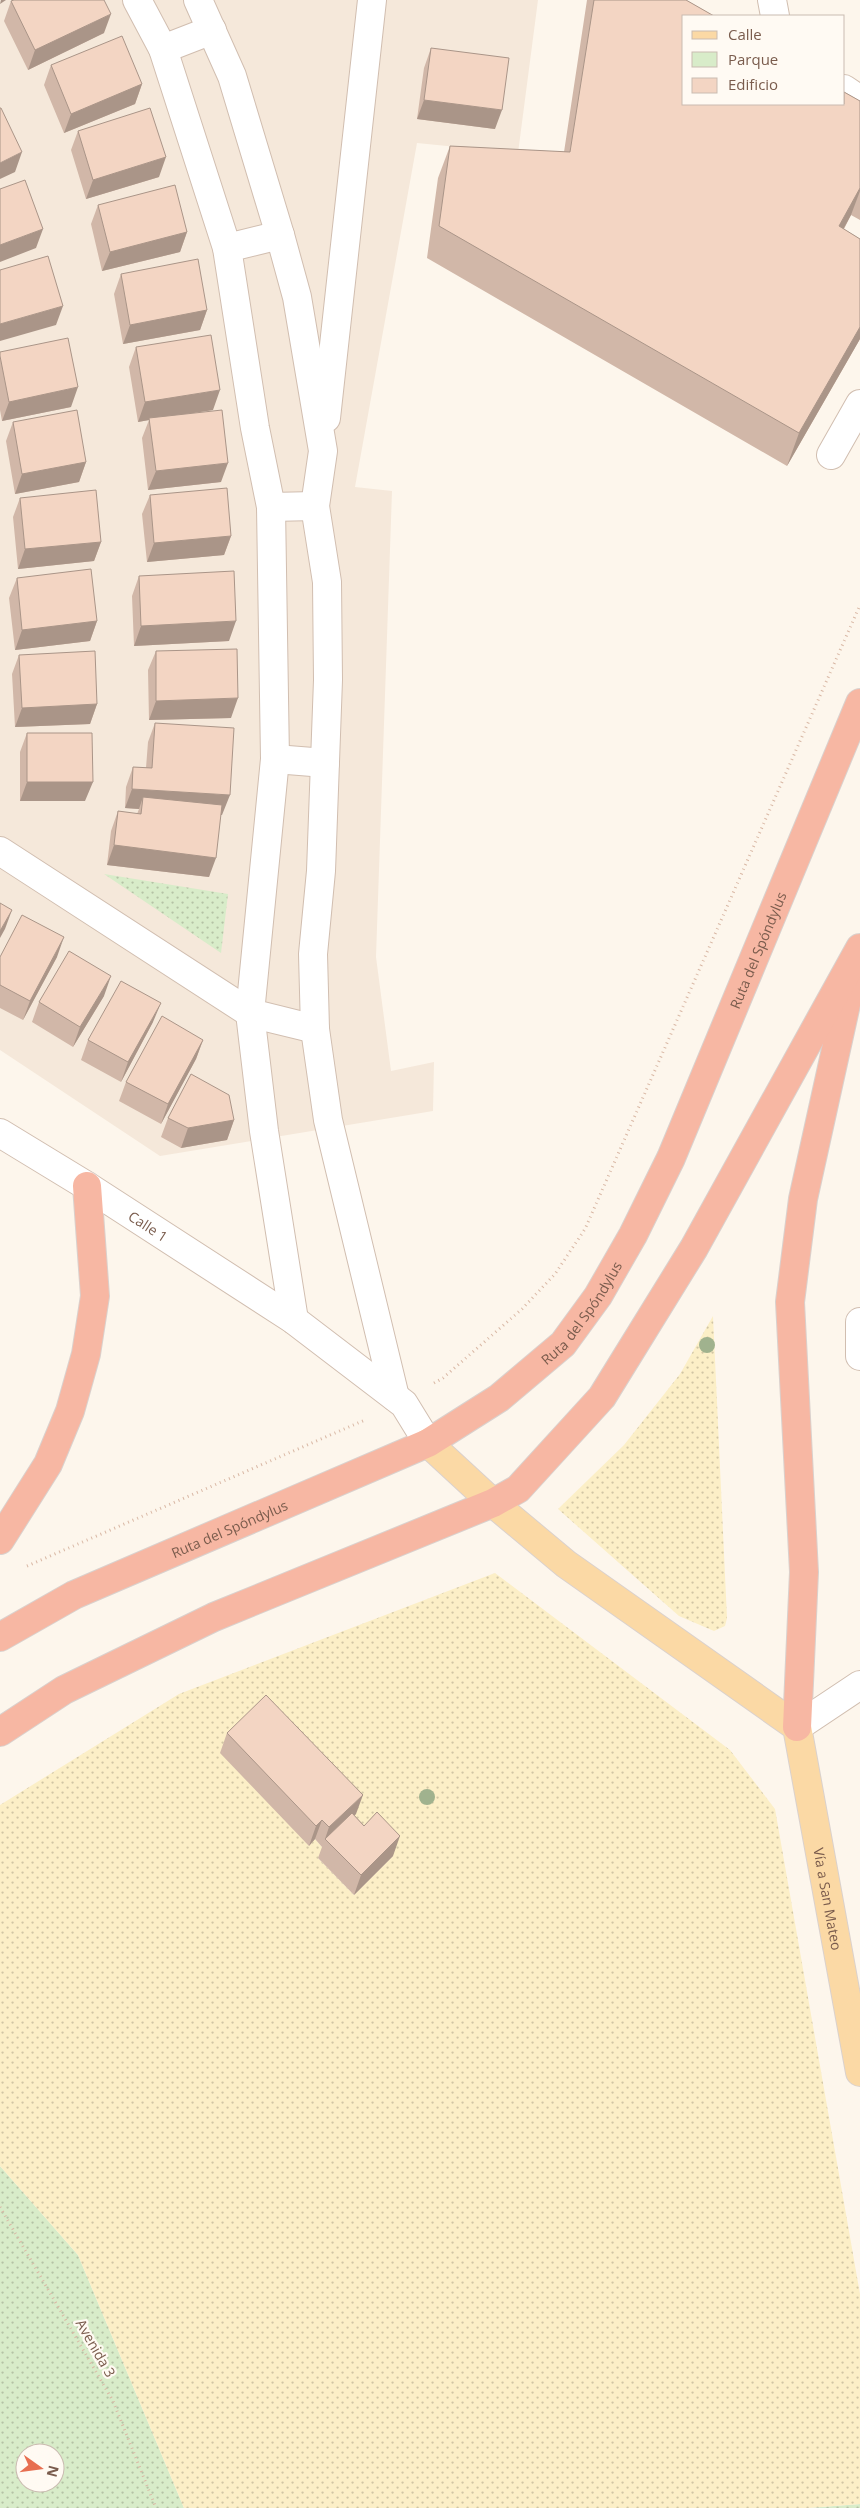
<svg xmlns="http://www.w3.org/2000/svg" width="860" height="2508" font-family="'Open Sans',sans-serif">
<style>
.residential{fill:#f5e8da}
.green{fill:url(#green-dots);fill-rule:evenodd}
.sand{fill:url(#sand-dots);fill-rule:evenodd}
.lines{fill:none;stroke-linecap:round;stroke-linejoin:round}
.minor-casing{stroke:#d1beb0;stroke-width:30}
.major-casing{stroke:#dad1cd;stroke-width:30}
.highway-casing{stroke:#dad1cd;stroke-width:30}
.path{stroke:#d9b8a5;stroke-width:3;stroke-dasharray:1 4;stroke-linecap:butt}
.minor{stroke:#fff;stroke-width:28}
.major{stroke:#fbd9a5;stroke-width:28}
.highway{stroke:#f7b7a3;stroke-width:28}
.tree{fill:#a0b28e}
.wall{fill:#d1b7a8}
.shaded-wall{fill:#aa9588}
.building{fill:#f3d5c3;stroke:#aa9588}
.labels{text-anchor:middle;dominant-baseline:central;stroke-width:4.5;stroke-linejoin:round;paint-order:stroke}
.street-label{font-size:14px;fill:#7a5c4d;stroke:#fffaf3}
</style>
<defs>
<pattern id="green-dots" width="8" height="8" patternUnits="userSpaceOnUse" patternTransform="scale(1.25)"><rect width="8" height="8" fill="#d8ecc9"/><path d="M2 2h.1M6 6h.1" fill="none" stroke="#b4c2a5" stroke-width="1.8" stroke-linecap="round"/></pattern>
<pattern id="sand-dots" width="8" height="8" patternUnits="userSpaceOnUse" patternTransform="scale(1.25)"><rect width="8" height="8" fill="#fcefc7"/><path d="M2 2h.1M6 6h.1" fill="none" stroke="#d1c5a4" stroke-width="1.8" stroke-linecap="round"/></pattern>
</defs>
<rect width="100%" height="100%" fill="#fdf6ec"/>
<path class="residential" d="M0 0H538L518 153 417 143 355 487 392 491 376 957 391 1071 434 1062 433 1111 160 1156 0 1050Z"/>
<path class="green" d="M104 874 228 894 221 953Z
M0 2166 78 2255 184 2508H0ZM25 2453H55V2483H25Z
M860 2504V2508H808Z"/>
<path class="sand" d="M713 1316 727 1618 725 1626 714 1631 679 1616 558 1509 624 1445 680 1374Z
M495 1573 730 1750 775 1809 860 2294V2504L808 2508H184L78 2255 0 2166V1805L179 1694ZM355 1814 322 1847 315 1839ZM393 1856 354 1895 318 1858Z"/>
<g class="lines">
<defs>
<g id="minor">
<path d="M137 0 163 49 227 248 255 428 271 507 275 759 250 1013 264 1131 294 1320"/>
<path d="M198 0 232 76 280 235 297 297 323 451 315 506 327 582 328 680 321 871 313 954 315 1029 328 1120 395 1397"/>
<path d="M772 0 775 16"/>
<path d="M163 49 212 30"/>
<path d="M844 89 860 100"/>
<path d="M227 248 280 235"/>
<path d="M326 418 372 0"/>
<path d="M831 455 860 404"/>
<path d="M271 507 315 506"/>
<path d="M275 759 325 763"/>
<path d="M0 851 250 1013 315 1029"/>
<path id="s1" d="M0 1133 87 1186 294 1320 404 1404 428 1443"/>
<path d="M860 1322V1356"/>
<path d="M797 1727 860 1685"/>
</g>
<g id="major">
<path id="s2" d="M428 1443 493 1503 566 1564 797 1727 860 2072"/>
</g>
<g id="highway">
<path d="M0 1540 48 1464 70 1411 86 1354 95 1296 87 1186"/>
<path id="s3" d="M0 1637 74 1595 428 1443 499 1398 563 1344 598 1296 633 1235 671 1158 860 703"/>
<path d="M797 1727 804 1572 790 1302 803 1199 850 986"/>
<path d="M0 1732 64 1690 214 1617 493 1503 518 1489 602 1397 694 1248 860 948"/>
</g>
</defs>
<use href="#minor" class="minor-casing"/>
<use href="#major" class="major-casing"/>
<use href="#highway" class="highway-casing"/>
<path class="path" d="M434 1383 443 1378 522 1309 555 1274 585 1229 860 605
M27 1566 365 1420
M0 2207 113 2401 156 2508"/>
<use href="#minor" class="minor"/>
<use href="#major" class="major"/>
<use href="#highway" class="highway"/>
</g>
<g class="tree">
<circle cx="707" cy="1345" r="8"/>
<circle cx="427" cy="1797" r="8"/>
</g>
<path class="wall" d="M587 0H686L860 101V220L851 215 844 229 860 239V339L787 466 427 258 438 178 450 146 564 152Z
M11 1 104 33 28 70 4 21Z
M431 48 495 129 417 119 424 68Z
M51 65 142 84 135 104 64 133 44 85Z
M78 131 159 177 86 199 71 150Z
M98 205 187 232 180 252 102 271 91 224Z
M121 274 207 310 200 330 123 344 114 294Z
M136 347 213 410 177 415 221 482 148 490 142 438 149 420 138 422 129 367Z
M0 352 71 407 2 421 0 410Z
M13 422 86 462 79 482 15 494 6 441Z
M150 495 231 536 224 555 147 562 142 514Z
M20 498 101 542 94 561 18 569 13 517Z
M139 576 229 641 134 646 132 596Z
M17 578 97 621 90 641 15 650 9 598Z
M156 651 231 718 149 720 148 670Z
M19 655 97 704 90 724 15 727 12 674Z
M155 723 222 815H221L209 877 107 865 111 831 118 811 137 814 139 809 125 808 126 787 133 767 146 768 148 742Z
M27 733 85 801H20V752Z
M0 957H57L23 1020 0 1008Z
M104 996 73 1047 32 1022 39 1002Z
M153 1022 121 1082 81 1060 88 1040Z
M203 1040 196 1059 161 1124 119 1101 126 1082Z
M168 1118 234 1120 227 1140 181 1148 161 1137Z
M227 1733 356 1814 354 1815 393 1856 354 1895 318 1858 322 1847 315 1839 309 1846 220 1753Z"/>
<path class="shaded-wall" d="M1 0H6L0 4Z
M111 14 104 33 28 70 35 50Z
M142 84 135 104 64 133 71 114Z
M424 100 502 110 495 129 417 119Z
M22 152 15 172 0 179V163Z
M166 157 159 177 86 199 93 180Z
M860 188V191L851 215 827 259 839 226Z
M43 229 36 248 0 262V245Z
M187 232 180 252 102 271 110 252Z
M63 306 56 325 0 341V324Z
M207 310 200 330 123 344 130 325Z
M860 327V339L787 466 799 433Z
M78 387 71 407 2 421 9 402Z
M220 390 213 410 149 420V418V420L138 422 145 402Z
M86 462 79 482 15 494 22 474Z
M228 463 221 482 148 490 156 471Z
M231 536 224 555 147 562 154 543Z
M101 542 94 561 18 569 25 549Z
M97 621 90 641 15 650 22 630Z
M236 621 229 641 134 646 141 626Z
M238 698 231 718 149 720 156 701Z
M97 704 90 724 15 727 22 708Z
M27 782H93L85 801H20Z
M132 789 230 795 222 815 142 809 143 797 139 809 125 808Z
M114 845 216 858 209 877 107 865Z
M12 910 5 929 0 938V931Z
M64 937 57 957 23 1020 30 1001Z
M111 976 104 996 73 1047 80 1027Z
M161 1003 153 1022 121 1082 128 1062Z
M203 1040 196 1059 161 1124 168 1104Z
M234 1120 227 1140 181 1148 188 1128Z
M363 1795 356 1814 328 1842 325 1839 329 1827Z
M322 1820 315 1839 309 1846 316 1826Z
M400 1836 393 1856 354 1895 361 1875Z"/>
<path class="building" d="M14 0H104L111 14 35 50 11 1Z
M594 0H686L714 16H684V104H844V92L860 101V188L839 226 860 239V327L799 433 439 226 450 146 570 152Z
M122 36 142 84 71 114 51 65Z
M431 48 509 58 502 110 424 100Z
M0 108H1L22 152 0 163Z
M150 108 166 157 93 180 78 131Z
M25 180 43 229 0 245V189Z
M175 185 187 232 110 252 98 205Z
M48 256 63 306 0 324V270Z
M198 259 207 310 130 325 121 274Z
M211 335 220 390 145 402 136 347Z
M68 338 78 387 9 402 0 356V352Z
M77 410 86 462 22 474 13 422Z
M222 410 228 463 156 471 149 418Z
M227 488 231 536 154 543 150 495Z
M96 490 101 542 25 549 20 498Z
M91 569 97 621 22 630 17 578Z
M234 571 236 621 141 626 139 576Z
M237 649 238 698 156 701V651Z
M95 651 97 704 22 708 19 655Z
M155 723 234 728 230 795 132 789 133 767 152 768Z
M27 733H92L93 782H27Z
M143 797 222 805 216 858 114 845 118 811 141 814Z
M0 903 12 910 0 931Z
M22 915 64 937 30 1001 0 985V957Z
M69 951 111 976 80 1027 39 1002Z
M121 981 161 1003 128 1062 88 1040Z
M162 1016 203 1040 168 1104 126 1082Z
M191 1074 229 1095 234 1120 188 1128 168 1118Z
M266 1695 363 1795 329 1827 322 1820 316 1826 227 1733Z
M377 1812 400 1836 361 1875 325 1839 352 1813 364 1826Z"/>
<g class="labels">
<g class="street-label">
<text stroke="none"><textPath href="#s3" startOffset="1079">Ruta del Spóndylus</textPath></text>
<text stroke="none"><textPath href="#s1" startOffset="175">Calle 1</textPath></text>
<text stroke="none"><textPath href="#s3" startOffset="674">Ruta del Spóndylus</textPath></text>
<text stroke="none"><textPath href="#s3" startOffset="254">Ruta del Spóndylus</textPath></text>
<text stroke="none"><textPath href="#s2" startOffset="641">Vía a San Mateo</textPath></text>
<text transform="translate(96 2348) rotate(60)">Avenida 3</text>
</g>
</g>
<rect x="682" y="15" width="162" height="90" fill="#fffaf3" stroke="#cabbb1"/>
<rect x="692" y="31" width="25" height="8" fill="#fbd9a5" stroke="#cabbb1"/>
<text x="728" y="40" font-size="15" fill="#7a5c4d">Calle</text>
<rect x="692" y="52" width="25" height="15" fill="#d8ecc9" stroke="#cabbb1"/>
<text x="728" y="65" font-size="15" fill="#7a5c4d">Parque</text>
<rect x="692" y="78" width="25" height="15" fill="#f3d5c3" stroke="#cabbb1"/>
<text x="728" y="90" font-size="15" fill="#7a5c4d">Edificio</text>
<g transform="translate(40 2468) rotate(104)"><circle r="24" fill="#fffaf3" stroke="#cabbb1"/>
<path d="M0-4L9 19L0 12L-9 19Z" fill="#e76f51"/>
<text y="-8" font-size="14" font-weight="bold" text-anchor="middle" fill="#7a5c4d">N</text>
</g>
</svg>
